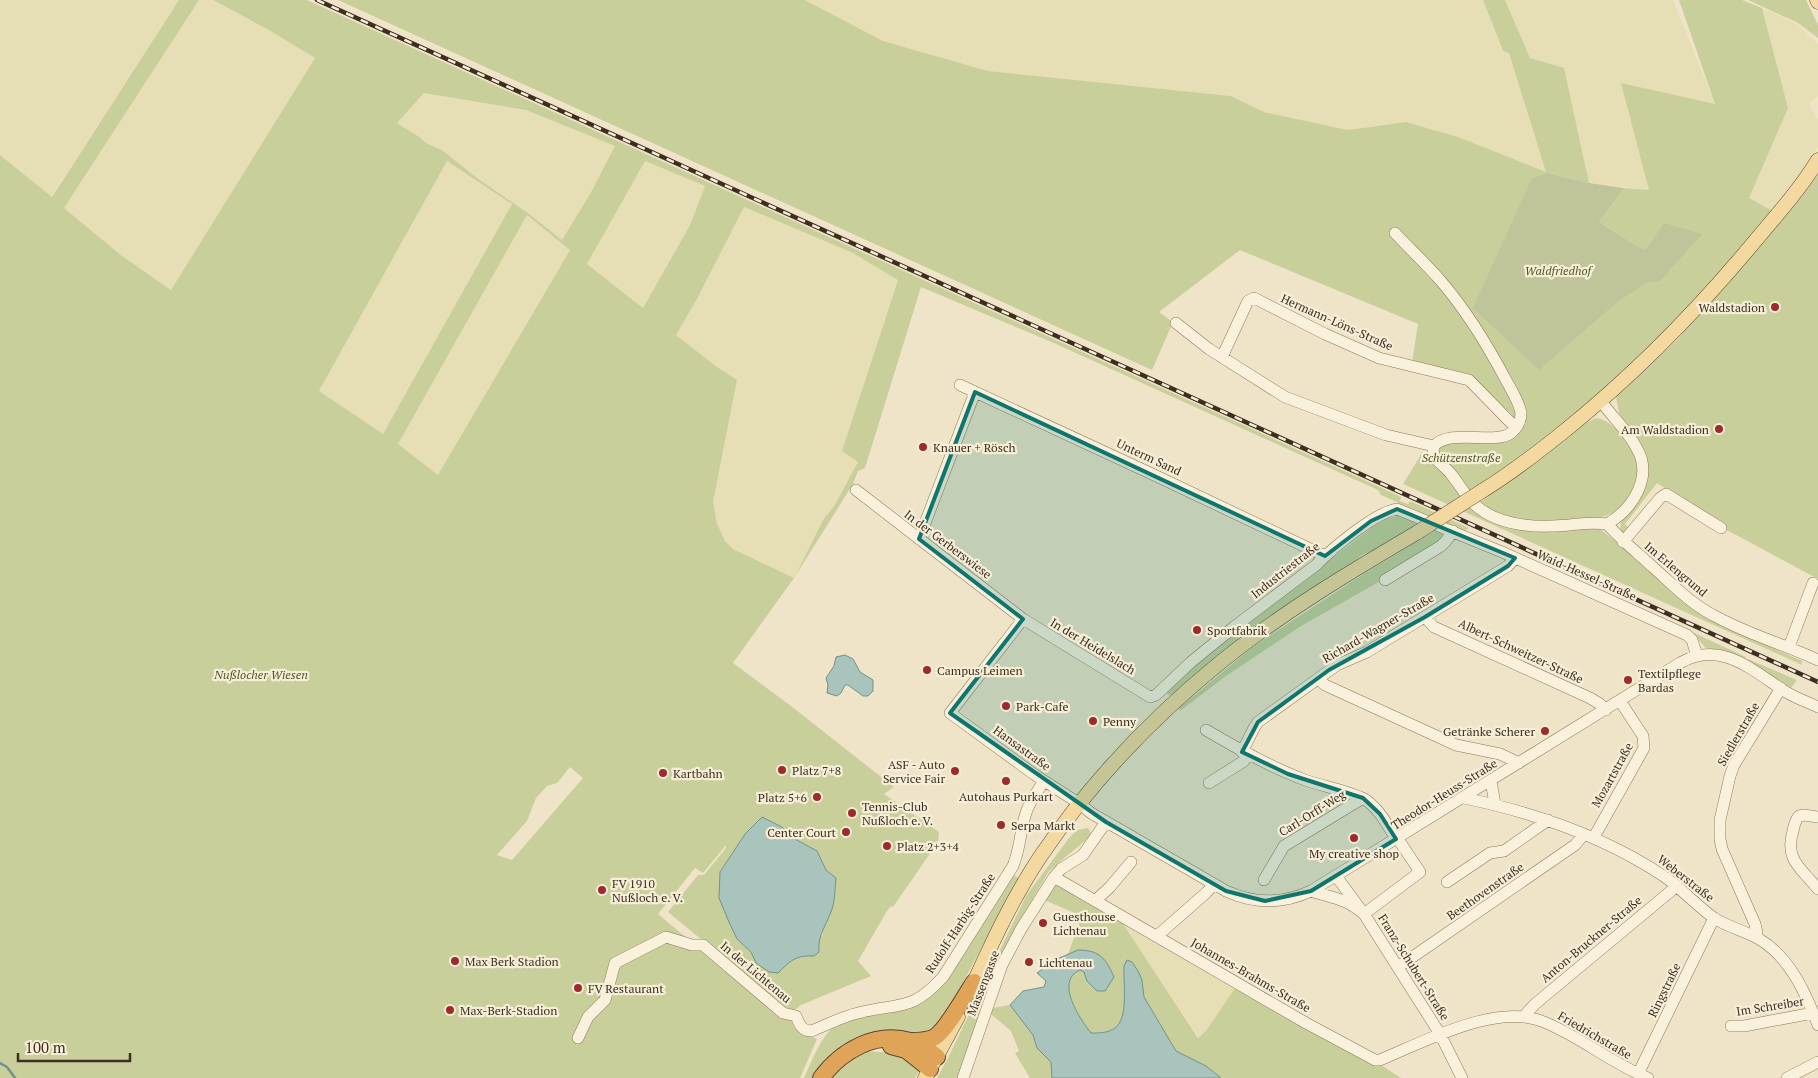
<svg xmlns="http://www.w3.org/2000/svg" width="1818" height="1078" font-family="'PT Serif',serif">
<style>
.farmland{fill:#e6deb5}
.green{fill:#c9cf9b;fill-rule:evenodd}
.cemetery{fill:#bfc49a}
.water{fill:#a9c4bc;stroke:#6f938a}
.lines{fill:none;stroke-linecap:round;stroke-linejoin:round}
.stream{stroke:#6f938a;stroke-width:2.5}
.minor-casing{stroke:#8d765c;stroke-width:12}
.major-casing{stroke:#5b4430;stroke-width:15}
.highway-casing{stroke:#5b4430;stroke-width:18}
.minor{stroke:#faf1dc;stroke-width:11}
.major{stroke:#f3d9a0;stroke-width:14}
.highway{stroke:#e0a458;stroke-width:16}
.rail-casing{stroke:#3d2e20;stroke-width:4.5}
.rail{stroke:#f7eed8;stroke-width:2.5;stroke-dasharray:8;stroke-linecap:butt}
.major-bridge-casing{stroke:#5b4430;stroke-width:15;stroke-linecap:butt}
.major-bridge{stroke:#f3d9a0;stroke-width:14}
.marked{fill:#0f766e;fill-opacity:0.2;stroke:#0f766e;stroke-width:4;stroke-linejoin:round}
.poi-dot{fill:#9e2a2b;stroke:#f7eed8;stroke-width:2}
.labels{text-anchor:middle;dominant-baseline:central;stroke-width:4.5;stroke-linejoin:round;paint-order:stroke}
.park-label{font-size:12px;font-style:italic;fill:#4d5a26;stroke:#f7eed8}
.poi-label{font-size:12px;fill:#3d2e20;stroke:#f7eed8;text-anchor:start}
.street-label{font-size:12px;fill:#3d2e20;stroke:#f7eed8}
</style>
<rect width="100%" height="100%" fill="#f0e4c8"/>
<path class="farmland" d="M0 0H179L51 197 0 155Z
M199 0H213L270 30 315 58 171 290 122 256 64 208Z
M805 0H1483L1502 50 1509 52 1547 173 1458 137 1406 122 1348 130 1264 112 1231 96 988 71 883 41Z
M1505 0H1673L1715 104 1649 190 1589 183 1564 68 1530 58Z
M1762 8 1797 24 1818 44V96L1809 104 1818 120V147L1806 169 1773 211 1748 198 1788 108Z
M424 93 526 110 615 146 590 194 562 240 528 213 477 178 442 150 426 143 421 138 397 123Z
M447 161 512 204 383 435 319 391Z
M644 161 705 186 690 225 643 308 587 264Z
M744 207 853 253 898 279 864 383 858 461 847 485 835 505 823 520 794 578 733 549 725 541 716 524 713 502 737 381 717 367 676 335 697 299Z
M527 214 570 250 438 475 397 445Z
M1118 916 1237 985 1206 1031 1199 1038Z"/>
<path class="green" d="M179 0H199L64 208 122 256 171 290 315 58 269 30 213 0H307L1371 483 1401 497 1400 501 1408 504 1410 501 1469 528 1464 532 1381 495 1378 490 1056 344 921 287 865 468 858 471 853 484 794 578 733 663 791 706 894 787 884 794 939 832 938 842 893 907 891 906 887 911 858 961 871 976 801 1005 791 1013 668 912 698 875H704L726 848V845L703 873 695 868 658 914 776 1013 784 1019H792L796 1025H792L817 1039 800 1078H0V155L52 197ZM424 93 526 110 615 146 590 194 562 240 528 213 477 178 442 150 426 143 421 138 397 123ZM447 161 512 204 383 434 319 391ZM645 161 705 186 690 225 643 308 587 264ZM744 207 853 253 898 280 842 451 858 462 835 505 823 520 794 578 733 549 725 541 717 524 713 502 737 380 717 367 676 335 697 299ZM527 215 570 250 438 475 398 444ZM570 767 583 778 512 860 497 855 527 821 536 798 547 786 557 783ZM782 827 795 839 817 851 826 870 833 875V907L823 929V934L818 942 814 956C796 955 791 960 778 973L756 963 751 952 737 939 729 922 720 890V871L745 834Z
M338 0H805L883 41 988 71 1231 96 1264 112 1348 130 1406 122 1458 137 1546 172 1509 53 1503 51 1483 0H1505L1530 58 1564 68 1589 183 1547 173 1532 178 1638 247 1599 222 1624 188 1649 190 1621 83 1715 104 1679 0H1742L1762 8 1788 108 1749 198 1773 211 1701 297 1622 373 1559 427 1493 476 1462 496 1485 516 1599 528 1653 572 1771 647 1802 661V665L1403 484 1422 453 1429 457C1433 453 1438 449 1442 446 1456 439 1484 442 1500 442L1515 422 1511 413 1458 374 1412 362 1418 324 1240 250 1159 312 1173 322 1152 370Z
M1748 0H1806L1818 25V38L1798 23Z
M1818 175V579L1723 528 1722 525 1657 483 1625 524 1629 529 1623 534C1613 520 1637 495 1645 483L1620 418 1616 397 1678 339Z
M1596 418C1609 420 1618 430 1626 440 1636 452 1642 471 1635 486 1629 498 1622 509 1610 514 1601 519 1589 518 1580 519 1553 521 1521 524 1496 513 1490 510 1485 506 1480 502L1551 451 1584 424Z
M1402 514 1418 524 1374 550 1362 555 1354 562 1247 633 1170 696 1164 691 1193 665 1374 526 1387 519Z
M1439 528 1445 539 1384 579 1301 626 1226 676 1180 711 1179 708 1254 646 1365 573Z
M1690 631 1746 657 1745 659 1725 651 1706 648Z
M1748 659 1797 680 1791 688 1747 660Z
M1088 828 1092 835 1049 871 1021 919 957 1078H937L947 1060 1026 896 1069 838 1077 830Z
M1013 875 1019 878 944 1018 928 1033 855 1038 842 1046 829 1057 813 1078H804C813 1059 820 1037 837 1024L920 1002Z
M1055 881 1118 916 1198 1038 1206 1031 1237 985 1381 1065 1401 1078H1221L1206 1066 1176 1051 1144 997 1142 980 1132 962 1124 966C1123 982 1129 1018 1115 1028 1108 1033 1099 1032 1091 1033 1080 1019 1054 981 1080 970L1084 972 1087 981 1078 950 1068 954 1082 916 1044 900Z
M1010 1005 1033 1035 1037 1048 1051 1062 1052 1078H1030L1015 1053 1019 1051 1011 1031 991 1014 992 1008Z
M863 1051 899 1053 921 1068 915 1078H828L842 1062Z"/>
<path class="cemetery" d="M1547 173 1589 183 1624 188 1599 222 1638 247 1646 250 1664 223 1702 234 1660 281 1646 283 1616 303 1539 370 1473 308 1532 178Z"/>
<path class="water" d="M845 655 853 659 860 672 873 680V691L868 696H863L848 685H845L841 693 837 696 827 693 828 685 826 678 834 666 836 657Z
M762 817 782 827 795 839 817 851 826 870 836 878C835 887 835 897 833 906 828 923 817 935 819 952L814 956C796 955 791 960 778 973L769 972 756 963 751 952 737 939 729 922 719 898 720 872 745 834Z
M1078 950C1100 950 1106 959 1114 977L1105 991H1097L1087 981 1084 972 1080 970C1054 981 1080 1019 1091 1033 1099 1033 1108 1033 1115 1028 1129 1018 1123 982 1124 966L1127 960 1132 962 1138 971 1142 980 1144 997 1176 1051 1206 1066 1221 1078H1052L1051 1062 1037 1048 1033 1035 1010 1005 1023 991 1044 987 1046 981 1037 973 1057 959Z"/>
<g class="lines">
<path class="stream" d="M0 1063 7 1067 15 1078"/>
<defs>
<path id="minor" d="M1395 233C1410 249 1426 264 1440 280 1467 311 1488 346 1507 382 1512 391 1519 402 1521 413 1521 421 1517 428 1511 433 1495 445 1449 428 1434 446
M1176 323 1209 349 1285 397 1386 435 1434 446
M1222 357 1248 301 1254 298 1325 334 1379 358 1469 380 1516 428
M960 385 1150 473 1325 556
M1601 401C1612 417 1627 430 1636 447 1654 476 1633 509 1607 524
M1434 446C1430 459 1444 465 1451 474 1459 484 1465 495 1474 504 1494 523 1526 527 1553 526 1571 526 1588 521 1607 524
M856 490 1023 619 1150 697 1156 695 1191 662 1234 627 1316 565C1333 548 1374 513 1397 509L1502 552 1687 635 1692 640 1697 656
M1607 524C1621 540 1638 553 1654 568 1673 585 1690 603 1713 615 1747 634 1783 644 1818 660
M919 539 975 392
M1623 542 1660 498 1666 494 1721 528
M1385 580 1441 546 1446 541 1453 531
M1425 617 1434 627 1590 698 1600 704 1606 710
M1023 619 950 713 1035 775 1080 804 1091 813 1226 891C1254 904 1283 904 1311 891L1680 663C1721 639 1753 671 1786 692 1796 698 1807 702 1818 707
M1789 647 1813 583
M1318 679 1325 685 1456 745 1500 754 1519 763
M1206 730C1238 749 1270 767 1305 780 1321 786 1354 792 1366 800 1380 810 1388 826 1396 839
M1242 752 1254 728 1258 722 1337 665 1367 652 1508 566 1515 558
M1491 781 1495 804
M1209 783 1244 761 1248 755
M1464 798C1536 813 1604 836 1665 877 1682 889 1697 906 1714 918 1728 927 1745 931 1759 939 1790 957 1806 994 1818 1025
M1818 817 1804 815 1799 816C1795 821 1794 825 1793 831 1784 860 1802 869 1818 889
M1594 837 1644 748 1643 736 1620 701
M1336 876 1364 914 1440 1034 1462 1078
M1054 877 1306 1023 1375 1060H1380C1424 1042 1496 1002 1544 1022 1581 1037 1611 1063 1648 1078
M1264 880 1284 846 1363 798
M1447 882 1490 853 1504 851 1548 820
M1311 891C1335 899 1343 897 1364 914L1420 872 1398 839
M1096 900 1110 887 1131 862
M1157 936 1207 892 1214 884
M1756 937 1757 933 1755 924 1722 849 1720 839V820L1730 776 1734 765 1781 688
M1398 967 1575 845 1584 834
M1524 1016 1535 1004 1677 886
M1731 1026H1744L1813 1013
M578 1038 588 1017 605 1000 615 963 666 937 692 945H703L783 1013 796 1016C799 1024 802 1031 811 1031 827 1025 841 1017 858 1013 900 1002 910 1013 943 977L1013 866C1020 849 1020 833 1025 816 1028 803 1037 792 1044 781
M1638 1074 1714 918
M963 1078 1002 965 1021 929 1054 877 1061 869 1083 855 1106 822
M1787 1078 1818 1062"/>
<path id="major" d="M1817 0 1818 2
M1482 491C1510 474 1537 453 1562 433 1633 376 1697 311 1755 241 1777 215 1800 189 1818 160
M970 991C991 945 1012 899 1040 857 1090 783 1153 717 1222 661 1283 612 1350 572 1418 532
M925 1078 958 1017"/>
<path id="highway" d="M911 1041C919 1041 928 1041 935 1037 947 1029 965 996 974 982
M891 1046 906 1050 930 1069
M821 1078C841 1051 875 1031 910 1041 920 1043 929 1051 937 1057"/>
</defs>
<use href="#minor" class="minor-casing"/>
<use href="#major" class="major-casing"/>
<use href="#highway" class="highway-casing"/>
<use href="#minor" class="minor"/>
<use href="#major" class="major"/>
<use href="#highway" class="highway"/>
<defs>
<path id="rail" d="M317 0 1818 682"/>
</defs>
<use href="#rail" class="rail-casing"/>
<use href="#rail" class="rail"/>
<defs>
<path id="major-bridge" d="M1418 532 1482 491"/>
</defs>
<use href="#major-bridge" class="major-bridge-casing"/>
<use href="#major-bridge" class="major-bridge"/>
</g>
<path class="marked" d="M975 392 1325 556 1371 521 1397 509 1515 558 1508 566 1425 617 1329 670 1258 722 1242 752 1288 774 1363 798 1380 814 1396 839 1311 891 1265 901 1226 891 1106 822 950 713 1023 619 919 539Z"/>
<g class="poi-dot">
<circle cx="1775" cy="307" r="5"/>
<circle cx="1719" cy="429" r="5"/>
<circle cx="923" cy="447" r="5"/>
<circle cx="1197" cy="630" r="5"/>
<circle cx="927" cy="670" r="5"/>
<circle cx="1628" cy="680" r="5"/>
<circle cx="1006" cy="706" r="5"/>
<circle cx="1093" cy="721" r="5"/>
<circle cx="1545" cy="731" r="5"/>
<circle cx="782" cy="770" r="5"/>
<circle cx="955" cy="771" r="5"/>
<circle cx="663" cy="773" r="5"/>
<circle cx="1006" cy="781" r="5"/>
<circle cx="817" cy="797" r="5"/>
<circle cx="852" cy="813" r="5"/>
<circle cx="1001" cy="825" r="5"/>
<circle cx="846" cy="832" r="5"/>
<circle cx="1354" cy="838" r="5"/>
<circle cx="887" cy="846" r="5"/>
<circle cx="602" cy="890" r="5"/>
<circle cx="1043" cy="923" r="5"/>
<circle cx="455" cy="961" r="5"/>
<circle cx="1029" cy="962" r="5"/>
<circle cx="578" cy="988" r="5"/>
<circle cx="450" cy="1010" r="5"/>
</g>
<g class="labels">
<g class="park-label">
<text x="1558" y="270">Waldfriedhof</text>
<text x="1461" y="457">Schützenstraße</text>
<text x="261" y="674">Nußlocher Wiesen</text>
</g>
<g class="poi-label">
<text x="1765" y="307" text-anchor="end">Waldstadion</text>
<text x="1709" y="429" text-anchor="end">Am Waldstadion</text>
<text x="933" y="447">Knauer + Rösch</text>
<text x="1207" y="630">Sportfabrik</text>
<text x="937" y="670">Campus Leimen</text>
<text x="1638" y="673">Textilpflege<tspan x="1638" dy="14">Bardas</tspan></text>
<text x="1016" y="706">Park-Cafe</text>
<text x="1103" y="721">Penny</text>
<text x="1535" y="731" text-anchor="end">Getränke Scherer</text>
<text x="945" y="764" text-anchor="end">ASF - Auto<tspan x="945" dy="14">Service Fair</tspan></text>
<text x="792" y="770">Platz 7+8</text>
<text x="673" y="773">Kartbahn</text>
<text x="1006" y="796" text-anchor="middle">Autohaus Purkart</text>
<text x="807" y="797" text-anchor="end">Platz 5+6</text>
<text x="862" y="806">Tennis-Club<tspan x="862" dy="14">Nußloch e. V.</tspan></text>
<text x="1011" y="825">Serpa Markt</text>
<text x="836" y="832" text-anchor="end">Center Court</text>
<text x="897" y="846">Platz 2+3+4</text>
<text x="1354" y="853" text-anchor="middle">My creative shop</text>
<text x="612" y="883">FV 1910<tspan x="612" dy="14">Nußloch e. V.</tspan></text>
<text x="1053" y="916">Guesthouse<tspan x="1053" dy="14">Lichtenau</tspan></text>
<text x="465" y="961">Max Berk Stadion</text>
<text x="1039" y="962">Lichtenau</text>
<text x="588" y="988">FV Restaurant</text>
<text x="460" y="1010">Max-Berk-Stadion</text>
</g>
<g class="street-label">
<text transform="translate(1337 322) rotate(24)">Hermann-Löns-Straße</text>
<text transform="translate(1149 457) rotate(25)">Unterm Sand</text>
<text transform="translate(948 544) rotate(37)">In der Gerberswiese</text>
<text transform="translate(1676 569) rotate(40)">Im Erlengrund</text>
<text transform="translate(1285 570) rotate(-38)">Industriestraße</text>
<text transform="translate(1587 575) rotate(24)">Waid-Hessel-Straße</text>
<text transform="translate(1378 628) rotate(-30)">Richard-Wagner-Straße</text>
<text transform="translate(1093 646) rotate(31)">In der Heidelslach</text>
<text transform="translate(1521 651) rotate(25)">Albert-Schweitzer-Straße</text>
<text transform="translate(1738 734) rotate(-60)">Siedlerstraße</text>
<text transform="translate(1022 748) rotate(36)">Hansastraße</text>
<text transform="translate(1612 775) rotate(-61)">Mozartstraße</text>
<text transform="translate(1444 794) rotate(-32)">Theodor-Heuss-Straße</text>
<text transform="translate(1312 813) rotate(-32)">Carl-Orff-Weg</text>
<text transform="translate(1686 878) rotate(38)">Weberstraße</text>
<text transform="translate(1485 891) rotate(-35)">Beethovenstraße</text>
<text transform="translate(960 923) rotate(-57)">Rudolf-Harbig-Straße</text>
<text transform="translate(1591 939) rotate(-40)">Anton-Bruckner-Straße</text>
<text transform="translate(1414 967) rotate(58)">Franz-Schubert-Straße</text>
<text transform="translate(756 972) rotate(40)">In der Lichtenau</text>
<text transform="translate(1251 975) rotate(30)">Johannes-Brahms-Straße</text>
<text transform="translate(983 983) rotate(-69)">Massengasse</text>
<text transform="translate(1664 990) rotate(-64)">Ringstraße</text>
<text transform="translate(1770 1006) rotate(-9)">Im Schreiber</text>
<text transform="translate(1595 1035) rotate(30)">Friedrichstraße</text>
</g>
</g>
<path d="M18 1053v8h112v-8" fill="none" stroke="#3d2e20" stroke-width="2.5"/>
<text x="25" y="1053" font-size="15" fill="#3d2e20" stroke="#f7eed8" stroke-width="4" paint-order="stroke">100 m</text>
</svg>
